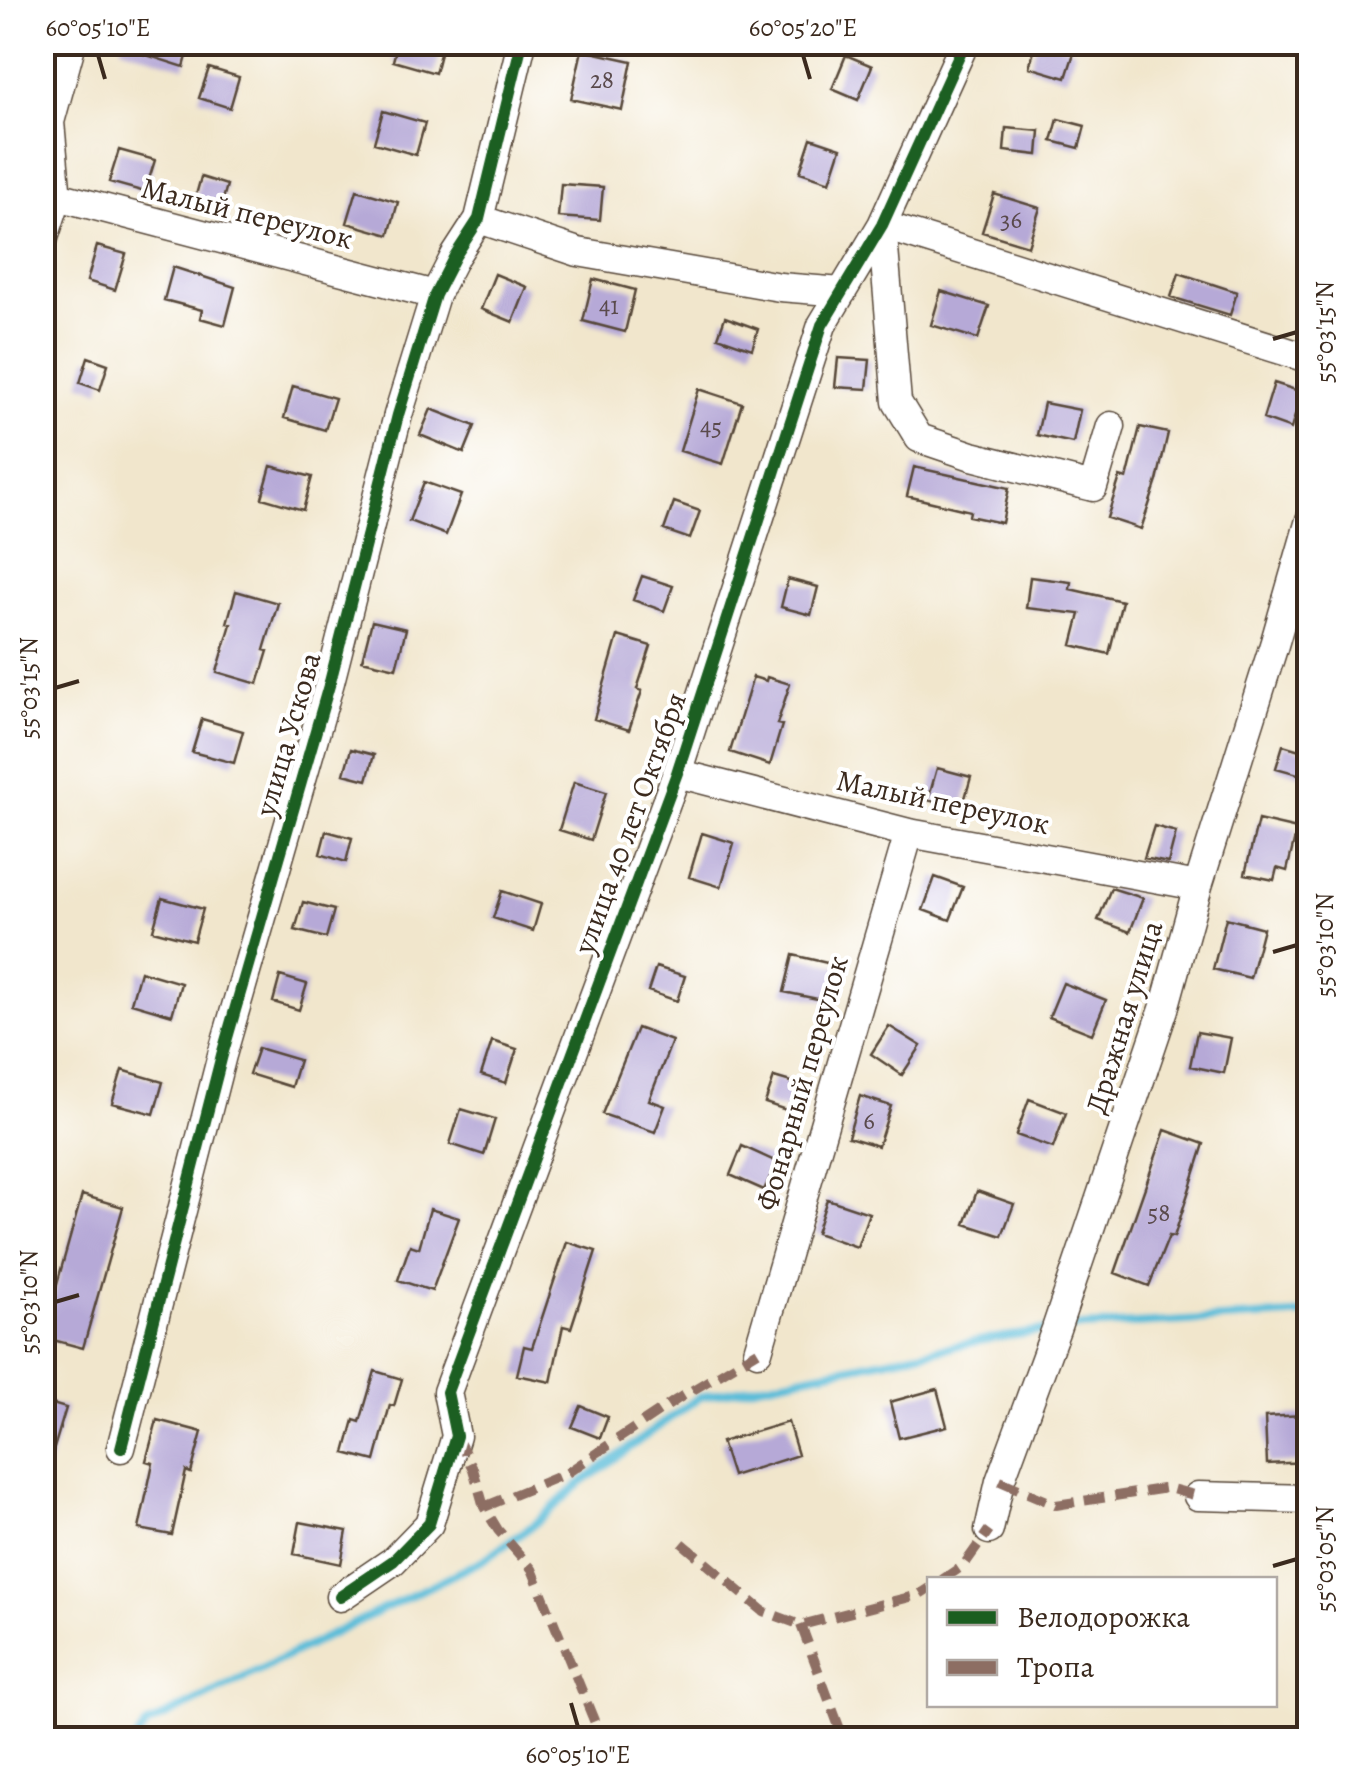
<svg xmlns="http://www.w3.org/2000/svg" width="1352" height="1782" font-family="Alegreya,serif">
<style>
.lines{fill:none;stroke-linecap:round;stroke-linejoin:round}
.stream{stroke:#5bbdd9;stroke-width:8}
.building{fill:#b6a9d7}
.minor-casing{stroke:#564638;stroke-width:31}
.minor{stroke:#fff;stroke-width:28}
.quiet{stroke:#8d6e63;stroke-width:10;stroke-dasharray:20 10;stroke-linecap:butt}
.cycleway-casing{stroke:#fff;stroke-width:19}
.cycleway{stroke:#1b5e20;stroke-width:12}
.ticks{fill:none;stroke:#3b2a1e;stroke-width:4}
.labels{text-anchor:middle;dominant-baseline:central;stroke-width:8;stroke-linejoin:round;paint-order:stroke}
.number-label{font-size:25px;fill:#5a4a4c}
.street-label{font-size:30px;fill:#3b2a1e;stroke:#fff}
.neatline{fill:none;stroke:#3b2a1e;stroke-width:4}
.ticks-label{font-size:25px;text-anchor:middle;fill:#3b2a1e}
</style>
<rect width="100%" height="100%" fill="#fff"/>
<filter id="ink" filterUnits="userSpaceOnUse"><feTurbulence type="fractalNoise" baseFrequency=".01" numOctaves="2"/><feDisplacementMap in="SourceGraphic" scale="20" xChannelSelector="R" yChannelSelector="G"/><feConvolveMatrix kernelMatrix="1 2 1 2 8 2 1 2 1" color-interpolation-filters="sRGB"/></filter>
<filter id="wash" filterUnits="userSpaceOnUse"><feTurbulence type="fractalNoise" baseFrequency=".0048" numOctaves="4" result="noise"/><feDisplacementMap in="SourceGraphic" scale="40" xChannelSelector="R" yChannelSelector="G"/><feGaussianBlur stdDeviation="2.25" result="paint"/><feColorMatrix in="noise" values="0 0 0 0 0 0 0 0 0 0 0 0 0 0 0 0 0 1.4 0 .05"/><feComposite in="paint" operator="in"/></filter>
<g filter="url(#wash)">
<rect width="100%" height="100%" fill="#f1e6cc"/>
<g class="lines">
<path class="stream" d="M1063 1328 1310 1314
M136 1740 147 1725 485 1559 533 1525 581 1483 699 1397 989 1339 1050 1330"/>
</g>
<g id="blocks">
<path class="building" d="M122 42H191L184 67 121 47Z
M398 42H443L435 73 393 61Z
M1037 42H1050L1075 50 1066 78 1029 67Z
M582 50 632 61 622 110 571 99Z
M846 55 872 66 858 100 832 89Z
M209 68 239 77 230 108 199 98Z
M383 111 425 123 416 155 374 143Z
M1058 119 1085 126 1079 148 1052 141Z
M1006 128 1040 131 1038 155 1004 151Z
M811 138 841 148 830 182 800 172Z
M119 150 155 160 145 192 109 182Z
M201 177 227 185 219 214 193 206Z
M561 184 603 187 600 220 558 217Z
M357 190 398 202 389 235 347 223Z
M994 194 1040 208 1028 246 982 232Z
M97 246 126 254 115 290 87 281Z
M173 267 235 287 225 325 200 318 202 310 164 300Z
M1179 273 1237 292 1230 315 1171 297Z
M495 274 527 287 513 322 481 309Z
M593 279 635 290 625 332 583 321Z
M941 291 989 306 978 339 931 325Z
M725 317 758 329 752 349 718 337Z
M88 357 108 364 100 390 80 383Z
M838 358 870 360 867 389 835 387Z
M1274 383 1302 392 1291 429 1263 419Z
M293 386 335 398 325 430 284 418Z
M699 389 742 403 723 464 680 451Z
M1044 403 1080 410 1073 443 1037 435Z
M431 409 475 426 464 453 420 435Z
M1140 427 1168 433 1157 481 1141 529 1107 518 1120 477 1127 479Z
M271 466 312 477 303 510 262 498Z
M914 467 1009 488 1002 523 969 516 970 511 907 496Z
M424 482 461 495 446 535 409 521Z
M674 502 700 511 690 539 664 530Z
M642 576 673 586 664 611 633 600Z
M1030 577 1071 582 1070 589 1122 601 1109 654 1072 645 1080 614 1026 608Z
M788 579 818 587 811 615 781 607Z
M236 591 278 603 264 650 268 651 258 684 217 672 231 624 227 623Z
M372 621 406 629 396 668 362 660Z
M618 636 651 646 637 689 642 691 629 730 594 719Z
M753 677 766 681 767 677 790 684 777 724 782 725 770 765 730 752Z
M202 719 243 731 234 763 192 752Z
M1283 745 1310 753 1305 776 1276 768Z
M351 749 374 755 367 780 344 774Z
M937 768 971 777 962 809 928 800Z
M574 782 606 792 591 840 559 830Z
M1258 820 1297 829 1287 871 1277 868 1274 880 1245 874Z
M1154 826 1176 832 1168 863 1144 858Z
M326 831 352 838 346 862 320 854Z
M702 833 734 843 721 887 689 877Z
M935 877 963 887 950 920 923 910Z
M1111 888 1143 898 1130 932 1098 920Z
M502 891 541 904 533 931 493 918Z
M162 898 203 909 194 941 153 930Z
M303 902 334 910 326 938 295 930Z
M1226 918 1263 928 1250 978 1213 969Z
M793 955 840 966 832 1002 784 992Z
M656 967 685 976 677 1001 648 991Z
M140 971 181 983 172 1015 131 1003Z
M280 976 307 984 299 1010 273 1002Z
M1063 983 1106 1000 1092 1034 1049 1017Z
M889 1026 921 1046 902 1075 871 1054Z
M637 1028 672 1041 649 1100 665 1106 655 1132 602 1114Z
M1197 1032 1231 1038 1224 1073 1190 1066Z
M492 1041 517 1049 506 1083 481 1075Z
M258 1048 299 1060 291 1087 249 1074Z
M122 1070 163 1082 154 1114 112 1103Z
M774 1077 798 1084 789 1111 765 1103Z
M860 1096 891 1106 878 1146 848 1137Z
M1029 1099 1066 1113 1053 1148 1016 1135Z
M461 1109 495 1119 484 1155 450 1144Z
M1165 1130 1204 1144 1174 1237 1169 1236 1149 1286 1115 1273Z
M742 1146 777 1162 764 1190 730 1175Z
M977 1191 1014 1204 1002 1236 965 1224Z
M82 1195 123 1207 83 1348 42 1337Z
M827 1199 869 1213 857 1247 816 1233Z
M430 1209 459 1218 432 1291 398 1280 410 1245 419 1248Z
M567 1242 596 1251 571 1328 563 1326 551 1382 517 1375 524 1346 532 1348Z
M375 1371 402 1379 394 1406 390 1405 375 1461 345 1453 354 1420 360 1422Z
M937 1389 947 1426 899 1438 890 1402Z
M42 1401 66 1408 48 1468 42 1467Z
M581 1406 608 1417 600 1438 572 1427Z
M1304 1415 1307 1462 1267 1464 1265 1417Z
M157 1420 202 1432 191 1473 186 1471 172 1535 139 1529 153 1463 146 1461Z
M788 1422 798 1455 732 1476 721 1442Z
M300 1522 347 1531 341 1564 294 1554Z"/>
</g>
</g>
<g filter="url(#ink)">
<use href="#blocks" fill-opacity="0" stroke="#564638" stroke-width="2.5"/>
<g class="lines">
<defs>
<path id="minor" d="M42 192 435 295
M479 219 578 252 780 287 842 292
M42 244 57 198 50 122 72 42
M1111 426 1093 487 972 456 919 438 897 402 882 225 1310 359
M677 773 909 833 1198 886
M758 1351 909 833
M121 1448 222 1055 330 682 398 415 435 295 455 256 479 219 522 42
M1198 1496 1310 1499
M989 1530 1000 1481 1056 1329 1164 1009 1198 886 1274 645 1310 520
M340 1597 393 1561 429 1524 456 1436 447 1392 677 773 822 325 882 225 965 42"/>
</defs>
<use href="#minor" class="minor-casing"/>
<use href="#minor" class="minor"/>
<path class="quiet" d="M456 1436 473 1469 484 1507 498 1530 532 1569 602 1740
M1000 1481 1056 1505 1168 1488 1198 1496
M484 1507 567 1473 676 1400 758 1351
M682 1543 763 1611 801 1625 918 1595 929 1588
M942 1580 964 1565 989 1530
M801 1625 844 1740"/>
<defs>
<path id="cycleway" d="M121 1448 222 1055 330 682 398 415 435 295 455 256 479 219 522 42
M340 1597 393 1561 429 1524 456 1436 447 1392 677 773 822 325 882 225 965 42"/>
</defs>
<use href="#cycleway" class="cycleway-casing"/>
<use href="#cycleway" class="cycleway"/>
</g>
</g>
<path class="ticks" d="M98 55 105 79M803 55 810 79M1273 339 1297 332M55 688 79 681M1273 952 1297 945M55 1302 79 1295M1273 1566 1297 1559M571 1703 578 1727"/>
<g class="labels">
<g class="number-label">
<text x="602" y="80">28</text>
<text x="1011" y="220">36</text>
<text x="609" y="306">41</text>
<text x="711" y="427">45</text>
<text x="869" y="1121">6</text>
<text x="1159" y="1213">58</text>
</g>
<g class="street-label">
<text transform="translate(247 213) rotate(14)">Малый переулок</text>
<text transform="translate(288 734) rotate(-74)">улица Ускова</text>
<text transform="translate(943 802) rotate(12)">Малый переулок</text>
<text transform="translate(630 823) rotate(-70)">улица 40 лет Октября</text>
<text transform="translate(1124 1017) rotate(-73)">Дражная улица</text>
<text transform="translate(802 1083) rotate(-74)">Фонарный переулок</text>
</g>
</g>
<rect width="1352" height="1782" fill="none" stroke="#fff" stroke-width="110"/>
<rect x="927" y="1577" width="350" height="130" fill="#ffffff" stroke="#b1aaa5" stroke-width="2.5"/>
<rect x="947" y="1610" width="50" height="15" fill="#1b5e20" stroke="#b1aaa5" stroke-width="2.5"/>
<text x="1017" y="1627" font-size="30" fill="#3b2a1e">Велодорожка</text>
<rect x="947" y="1660" width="50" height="15" fill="#8d6e63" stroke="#b1aaa5" stroke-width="2.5"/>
<text x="1017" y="1677" font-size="30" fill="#3b2a1e">Тропа</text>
<rect x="55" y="55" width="1242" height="1672" class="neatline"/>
<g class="ticks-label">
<text x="98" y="36">60°05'10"E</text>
<text x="803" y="36">60°05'20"E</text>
<text transform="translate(1324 332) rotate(-90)" y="9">55°03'15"N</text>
<text transform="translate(28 688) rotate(-90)" y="9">55°03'15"N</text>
<text transform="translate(1324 945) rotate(-90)" y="9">55°03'10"N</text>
<text transform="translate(28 1302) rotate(-90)" y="9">55°03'10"N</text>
<text transform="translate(1324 1559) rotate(-90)" y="9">55°03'05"N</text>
<text x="578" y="1763">60°05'10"E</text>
</g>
</svg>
